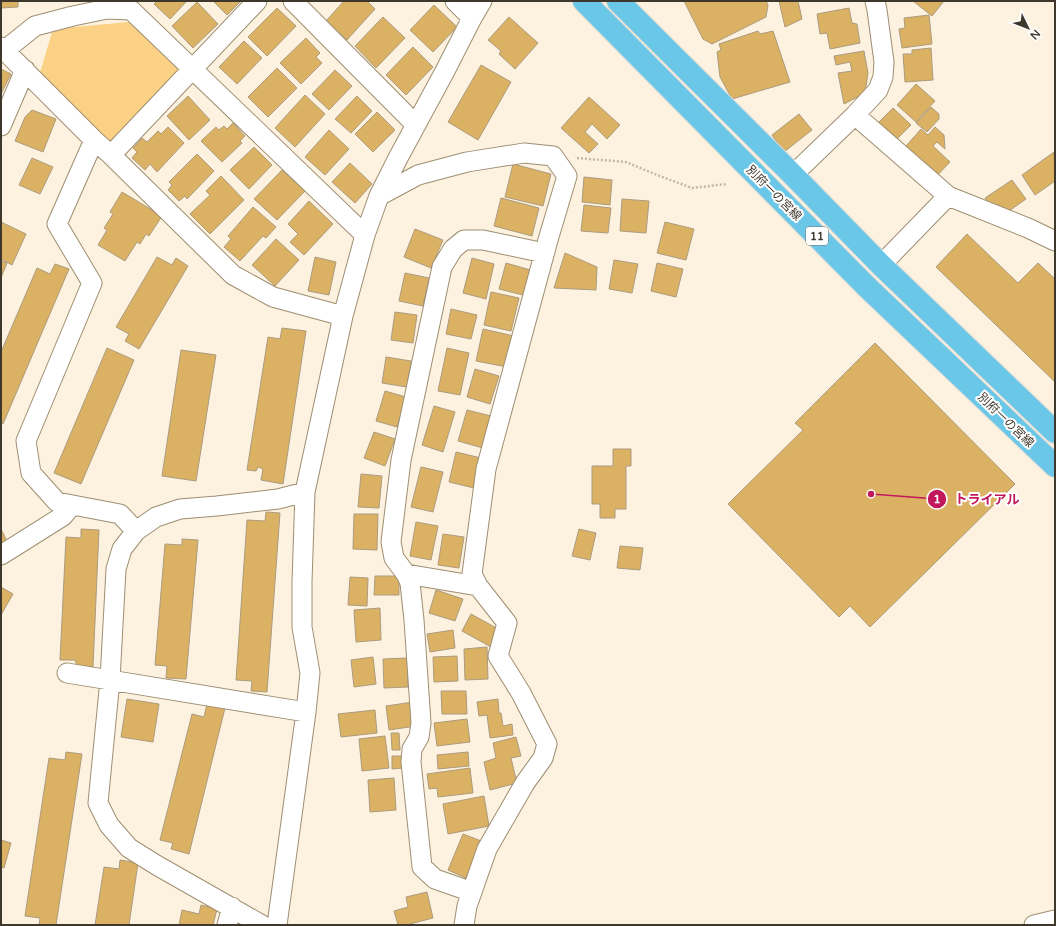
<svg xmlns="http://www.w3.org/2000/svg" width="1056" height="926" font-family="'Varela Round','Noto Sans JP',sans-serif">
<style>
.green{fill:#fad185}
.building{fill:#dbb163;stroke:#ac9b7e}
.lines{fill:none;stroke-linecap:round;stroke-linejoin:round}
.minor-casing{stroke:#9e8e71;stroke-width:21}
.primary-casing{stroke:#dcdbd9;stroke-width:24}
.path{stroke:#c1b8a7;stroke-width:2.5;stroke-dasharray:2 2;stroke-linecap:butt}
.minor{stroke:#fff;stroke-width:19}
.primary{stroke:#6bc7e7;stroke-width:22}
.labels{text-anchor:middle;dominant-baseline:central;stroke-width:4;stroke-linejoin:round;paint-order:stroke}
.shield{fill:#fff;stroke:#78736b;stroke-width:1}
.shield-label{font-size:11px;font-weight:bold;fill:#3e372b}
.street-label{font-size:12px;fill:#3e372b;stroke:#fff}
.leader{fill:none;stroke:#c2185b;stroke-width:1.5}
.callout-dot{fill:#c2185b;stroke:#fff;stroke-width:1.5}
.mark-label{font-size:12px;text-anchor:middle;font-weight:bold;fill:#fff}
.callout-label{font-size:13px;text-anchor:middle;font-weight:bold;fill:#c2185b;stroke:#fff;stroke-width:4;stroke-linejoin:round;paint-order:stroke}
</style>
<rect width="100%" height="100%" fill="#fcf2df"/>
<path class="green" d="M129 22 181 72 111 145 39 76 53 29Z"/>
<path class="building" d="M1 1H18V7L1 8Z
M157 1H187L170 19 154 4Z
M213 1H241L227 15Z
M344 1H367L375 9 347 40 326 21Z
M684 1H766L768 5 766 17 712 44 703 39Z
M779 1H798L802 19 785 27Z
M913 1H944L932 16Z
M197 2 218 24 193 48 172 26Z
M434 5 457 27 433 52 410 30Z
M277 8 296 26 267 56 248 37Z
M849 8 852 23 857 24 860 43 830 49 827 33 820 34 817 14Z
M929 15 932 44 902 48 899 29 905 28 904 18Z
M383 17 405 38 376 68 355 46Z
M509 17 538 43 515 69 499 54 501 51 488 40Z
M758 31 760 34 773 31 790 82 732 99 720 77 717 52 721 50 719 44Z
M306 38 320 53 316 57 322 63 301 84 280 63Z
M244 41 262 58 237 84 219 67Z
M413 47 433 67 406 95 386 75Z
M931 48 933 80 905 82 903 54H912V50Z
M864 51 868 73 865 93 844 104 838 73 852 71 850 62 836 65 834 56Z
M481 65 511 82 478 140 448 122Z
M277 68 297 88 268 117 248 97Z
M1 69 11 74 1 94Z
M335 70 352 86 329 110 312 94Z
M916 84 935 101 916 122 897 105Z
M305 95 325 114 295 147 275 128Z
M188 96 210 120 189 140 167 116Z
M357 96 372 111 351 133 335 119Z
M589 97 620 125 607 139 592 124 585 132 598 144 589 153 561 128Z
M931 107 939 114V119L927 132 916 123Z
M893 108 911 125 891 145 873 128Z
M32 110 56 119 43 152 15 141 25 117Z
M377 112 395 130 373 152 355 134Z
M799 114 812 130 784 152 772 135Z
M233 123 245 136 240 141 242 143 222 162 201 141 216 127 219 130 224 126 227 129Z
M168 127 184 143 157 172 150 164 145 170 132 158 137 152 133 148 142 138 147 142 158 131 161 134Z
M935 127 944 135 945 149 937 142 933 146 950 162 930 183 899 154 921 129 928 135Z
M329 130 349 149 325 175 305 157Z
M254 147 272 165 249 189 230 170Z
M1054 152 1055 181 1035 195 1022 175Z
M197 154 214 171 187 199 185 196 179 201 168 190 172 185 169 182Z
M32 158 53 167 40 194 19 185Z
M350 163 372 184 355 203 332 182Z
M513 164 551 174 543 206 505 197Z
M282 170 305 191 277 220 254 199Z
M221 176 244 200 210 234 190 214 210 195 206 191Z
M584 177 612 180 610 205 582 202Z
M1012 180 1026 199 999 218 985 198Z
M122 192 162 216 149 236 146 234 140 244 137 242 125 261 98 245 107 230 104 228 113 214 110 212Z
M501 198 539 208 532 236 494 226Z
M622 199 649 201 646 233 620 231Z
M309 201 333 224 304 255 290 242 298 234 288 224Z
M584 205 611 208 608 233 581 231Z
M253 207 276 227 266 238 263 236 240 261 224 247 231 239 228 236Z
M1 222 26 234 12 265 1 259Z
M665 222 694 229 686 260 657 253Z
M415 229 443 240 431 268 404 257Z
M967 234 1018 283 1038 263 1055 279V382L936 267Z
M276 239 299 260 275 286 252 265Z
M565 253 597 267 596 290 554 288Z
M157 257 172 265 176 258 188 266 139 349 125 341 129 334 116 327Z
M315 257 336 262 329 295 308 291Z
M472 258 494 264 486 299 463 293Z
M614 260 638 264 632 293 609 289Z
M1 261 7 263 1 278Z
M506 263 534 271 527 296 499 289Z
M657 263 683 269 676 297 651 291Z
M55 264 69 269 3 424 1 423V352L37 268 50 274Z
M405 273 429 278 423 306 399 301Z
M491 292 519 298 511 331 484 325Z
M451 309 477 315 471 339 446 334Z
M395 312 417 315 413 343 391 340Z
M282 328 306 331 283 484 261 480 263 469 258 467 256 471 247 470 268 337 280 339Z
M483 329 514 336 507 367 476 361Z
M875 343 1015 484 870 627 850 606 839 617 728 504 803 430 795 423Z
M107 348 134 360 81 484 54 473Z
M447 348 469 353 460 395 438 391Z
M181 350 216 355 196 481 162 476Z
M386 357 411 361 407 387 382 383Z
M475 369 499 376 490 404 467 397Z
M385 391 406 397 397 427 376 421Z
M434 406 455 412 443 452 422 445Z
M467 410 491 416 483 448 458 441Z
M374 432 395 439 385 466 364 458Z
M613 449H631V466H626V509H615V518H600V504H592V466H613Z
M456 452 481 458 474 488 449 482Z
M421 467 443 472 433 512 411 507Z
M361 474 382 476 379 508 358 507Z
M266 512 280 513 267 692 251 691 252 681 236 680 247 520 265 521Z
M354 514H378L377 550 353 549Z
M416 522 438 526 431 560 410 556Z
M1 529 9 545 1 549Z
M81 529 99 530 93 667 77 666 75 660H60L66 537 81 538Z
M579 529 596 533 590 560 572 556Z
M443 534 464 537 459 568 438 565Z
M182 539 198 540 186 679 166 678 167 666 155 665 165 544 182 545Z
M620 546 643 548 640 570 617 568Z
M375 576H399V595H374Z
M350 577 368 578 367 606 348 605Z
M1 587 13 594 1 615Z
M436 590 463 599 455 621 429 613Z
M380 608 381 640 356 642 354 610Z
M471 614 500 630 491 647 462 631Z
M453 630 455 648 430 652 427 634Z
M487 647 488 679 465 680 464 649Z
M457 656 458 681 434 682 433 657Z
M373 657 376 684 354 687 351 660Z
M407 658 408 687 384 688 383 659Z
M441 691H466L467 714H442Z
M127 699 159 704 153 742 121 737Z
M498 699 499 713H501L503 726 512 724 513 735 490 738 487 715 479 716 477 702Z
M413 702 416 726 389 730 386 706Z
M207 704 225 708 189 854 171 849 173 843 160 840 192 714 204 717Z
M375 710 377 733 341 737 338 714Z
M467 719 470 742 437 746 434 723Z
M391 733H399L400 750H392Z
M385 736 389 768 362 771 359 739Z
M516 737 521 756 511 758 517 783 490 790 484 762 496 758 493 743Z
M66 752 82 754 56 925H39L40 918 25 916 49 758 65 760Z
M468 752 469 766 438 769 437 755Z
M392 756H403V768L392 769Z
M470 768 473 793 438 797 437 788 429 789 427 774Z
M394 778 396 810 370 812 368 780Z
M484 796 489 826 448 834 443 804Z
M463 834 484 842 468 879 448 870Z
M1 840 11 843 4 868 1 867Z
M120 860 138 863 129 925H95L104 867 119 869Z
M427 892 433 918 406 925H398L394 911 408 907 406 897Z
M201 905 217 909 213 925H179L182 910 199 914Z"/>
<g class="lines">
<defs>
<path id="minor" d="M293 1 416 125
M455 1 472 18
M1 47 94 140 111 155 233 275 273 297 343 316
M5 50 35 26 73 16 107 9 131 10 365 235
M855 115 948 196
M1 126 25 70
M94 140 57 224 92 283 26 441 31 473 57 502 120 514 136 531
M111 155 257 1
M791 173 799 169 855 115 878 90 883 77 884 62 877 10 875 1
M379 196 418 175 467 162 524 153 553 156 567 176 548 240 486 469 472 574 478 586 507 623 498 656 521 693 547 744 543 758 525 783 487 849 467 906 464 925
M881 265 948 196 1028 228 1055 241
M1 555 63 516 72 505
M406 574 478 586
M67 673 306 712
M472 892 435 879 422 867 411 762 412 749 419 737 421 723 414 620 410 583 406 574 394 558 391 542 401 460 442 267 453 249 464 240H483L544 253
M227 925 232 907
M262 925 158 866 129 848 109 825 98 803 110 680 116 569 122 549 136 531 156 517 180 509 217 506 278 499 305 492
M277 925 306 712 310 673 302 627V582L305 492 343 316 365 235 379 196 398 158 445 71 472 18 482 1
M1034 925 1055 920"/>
<path id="primary" d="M584 1 867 287 1055 466
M618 1 791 173 881 265 1055 432"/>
</defs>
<use href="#minor" class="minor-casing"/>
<use href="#primary" class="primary-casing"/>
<path class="path" d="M577 158 626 162 657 175 692 188 727 184"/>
<use href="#minor" class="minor"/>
<use href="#primary" class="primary"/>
</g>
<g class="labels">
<rect class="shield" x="806" y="227" width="22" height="18" rx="3"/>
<g class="shield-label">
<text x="817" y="236">11</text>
</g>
<g class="street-label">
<text transform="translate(774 193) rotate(45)">別府一の宮線</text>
<text transform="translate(1006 420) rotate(44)">別府一の宮線</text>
</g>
</g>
<path class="leader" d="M871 494L937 499"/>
<g class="callout-dot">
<circle cx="871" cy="494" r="4"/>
<circle cx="937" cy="499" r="10"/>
</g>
<g class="mark-label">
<text x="937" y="503">1</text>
</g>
<g class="callout-label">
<text x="987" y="504">トライアル</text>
</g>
<rect width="1056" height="926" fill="none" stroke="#3e372b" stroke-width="4"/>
<g transform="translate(1028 28) rotate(133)" stroke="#ffffff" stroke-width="3" paint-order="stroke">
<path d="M0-3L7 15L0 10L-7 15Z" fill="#3e372b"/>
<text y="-6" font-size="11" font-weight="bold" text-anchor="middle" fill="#3e372b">N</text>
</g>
</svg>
